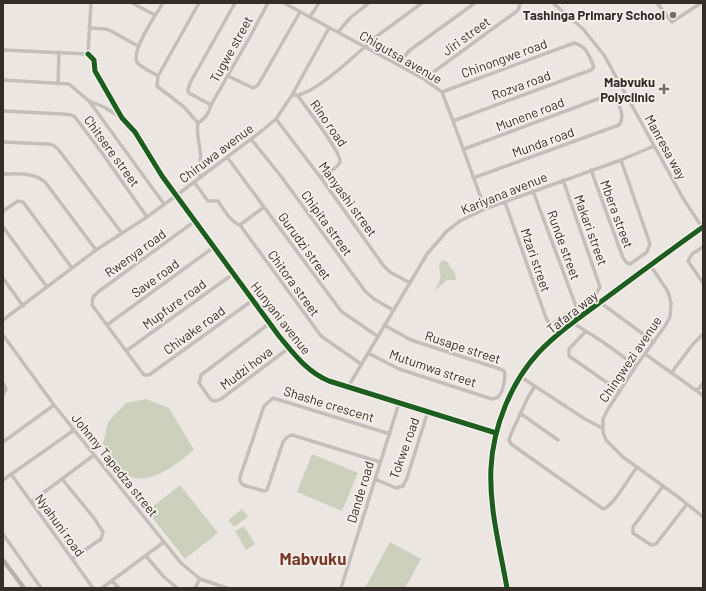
<svg xmlns="http://www.w3.org/2000/svg" width="706" height="591" font-family="Barlow,sans-serif">
<rect width="100%" height="100%" fill="#ebe6e2"/>
<path fill="#cdcfbd" d="M443,260l6,3v3l6,6 1,8h-9l-13,11c2,-4 5,-8 6,-12 2,-8 -5,-14 3,-19z
M146,399l23,9 25,42c-18,14 -48,41 -71,22 -7,-6 -14,-20 -20,-28l5,-22 18,-19z
M312,454l46,19 -16,38 -45,-19z
M180,485l38,48 -33,26 -38,-48z
M242,509l6,8 -14,10 -6,-7z
M244,526l11,18 -9,6 -11,-19z
M390,542l31,17 -16,29h-40z"/>
<g fill="none" stroke-linecap="round" stroke-linejoin="round">
<path stroke="#c4beba" stroke-width="3.5" d="M132,3l23,12
M199,3l-41,73 -1,10 27,21 14,16c7,-4 11,-10 13,-18l40,-70 17,-32
M284,3l140,76 18,13 11,29 32,88
M553,3l30,26 21,26 80,145 18,27
M657,3l15,19 29,-19
M310,17l9,-14
M89,28l17,1 5,2 27,15
M338,32l12,-14 19,-15
M3,50l85,4 3,-51
M88,54l6,6 1,11 27,47 13,14 27,44 117,160c15,18 28,36 50,45l167,52
M398,64l12,-14 65,-47
M158,76c-6,-4 -17,-8 -21,-14 -6,-11 19,-48 26,-59
M228,76l25,12 5,-3 42,-73
M424,79l93,-68 2,-3 1,-5
M3,80l66,4 20,17 15,6 18,11
M58,84l1,-32
M442,92l132,-49c13,3 15,13 20,24l-3,3 -138,51
M292,95c19,5 70,-47 85,-59 15,-11 30,-22 45,-33
M298,96c7,10 44,57 42,66 -2,6 -14,12 -19,16
M89,101l75,103
M211,105l-22,-12 -1,-3 2,-7 45,-80
M3,111l60,3 8,1 4,2 27,36 45,64
M276,119l45,59 62,87 7,7 20,11
M198,123c-3,13 5,28 2,39 -1,7 -3,8 0,15
M251,139l29,36 85,116 9,8 19,11
M3,142l44,2 6,1 5,4 63,83
M464,149l139,-52c2,0 5,-1 7,0 10,2 15,21 9,28l-146,53
M227,157l114,154 36,25
M591,170l32,88 4,5 3,1 17,-12 3,-8 -29,-84
M3,174c15,0 31,-2 42,8l51,68
M194,182l14,19h10c6,9 12,20 22,24
M533,191l43,115
M505,202l41,116 3,5h5l43,-31 3,-5 -37,-107
M264,207l-24,18 81,111 40,28
M3,211l15,-10 5,1 49,66
M195,221l-97,71 -5,5 -1,8 52,70h5l104,-75
M3,227l44,60
M703,247l-11,7 -4,7 15,22
M650,265l17,25 2,5 2,8 -1,14 -5,9 -29,40 -28,43 -5,10v13l3,8 17,17 58,42 22,18
M3,278l20,28
M601,303l53,39
M3,320l93,-70 51,-33 30,-22 82,-62 17,-14 16,-24 37,-67
M270,323l-69,52 -2,8 12,17 5,1 5,-2 68,-51
M573,323l30,19 33,24
M107,325l107,-78
M586,331l-17,18v7l50,35
M3,335l51,70 127,158 19,16 27,9
M126,351l107,-77
M368,353l31,16 93,30c2,-1 4,0 6,-2 5,-4 8,-20 6,-26l-4,-2 -89,-29 -27,-15
M645,354l52,37 6,-8
M672,372l21,-28 10,-10
M521,377l64,42 17,9
M3,383l3,6 -3,6
M535,386l-8,13 -16,35 -2,6 2,4 92,65c10,-2 27,-33 34,-42
M348,387l79,-133 20,-23 13,-10 25,-12 136,-49 33,-14
M697,391l6,5
M520,413l38,27
M3,442l51,-37
M380,462l-88,-27 -5,2 -4,5 -16,48 -3,1 -21,-6 -3,-4v-4l24,-71 9,-8 117,36
M11,474l82,114
M62,479l32,39 9,14 -2,7 -29,20
M375,479l21,9 7,-2 4,-8 21,-67
M3,480l71,-50
M663,486l-30,41v6l18,12 5,-1 31,-40
M31,502l63,-47
M3,534l38,54
M146,556l18,21 13,11
M112,581l7,7
M102,588l62,-46
M195,588l5,-9
M341,588l58,-185"/>
<path stroke="#b5afab" stroke-width="4.5" d="M3,560l21,28
M507,588c-7,-40 -18,-80 -16,-120 2,-41 20,-86 48,-116 21,-22 47,-39 71,-57 31,-23 62,-46 93,-68"/>
<defs>
<path id="cycleway" d="M88,54l6,6 1,11 27,47 13,14 27,44 117,160c15,18 28,36 50,45l167,52
M507,588c-7,-40 -18,-80 -16,-120 2,-41 20,-86 48,-116 21,-22 47,-39 71,-57 31,-23 62,-46 93,-68"/>
</defs>
<use href="#cycleway" stroke="#f7f0e9" stroke-width="8"/>
<use href="#cycleway" stroke="#1b5e20" stroke-width="5"/>
</g>
<g fill="#746d6a" stroke="#f7f0e9" stroke-width="1.5">
<circle cx="673" cy="15" r="4"/>
<path d="M662 83h4v4h4v4h-4v4h-4v-4h-4v-4h4z"/>
</g>
<g text-anchor="middle" dominant-baseline="central" stroke-width="3.5" stroke-linejoin="round" paint-order="stroke">
<g font-size="13" font-weight="bold" fill="#342c29" stroke="#f7f0e9" text-anchor="end">
<text x="665" y="15">Tashinga Primary School</text>
<text x="655" y="82">Mabvuku<tspan x="655" dy="15">Polyclinic</tspan></text>
</g>
<g font-size="13" fill="#342c29" stroke="#f7f0e9">
<text transform="translate(466 36) rotate(-36)">Jiri street</text>
<text transform="translate(231 49) rotate(-61)">Tugwe street</text>
<text transform="translate(401 57) rotate(30)">Chigutsa avenue</text>
<text transform="translate(504 58) rotate(-20)">Chinongwe road</text>
<text transform="translate(521 85) rotate(-20)">Rozva road</text>
<text transform="translate(530 114) rotate(-21)">Munene road</text>
<text transform="translate(329 123) rotate(55)">Rino road</text>
<text transform="translate(543 142) rotate(-20)">Munda road</text>
<text transform="translate(666 147) rotate(61)">Manresa way</text>
<text transform="translate(112 151) rotate(54)">Chitsere street</text>
<text transform="translate(216 153) rotate(-37)">Chiruwa avenue</text>
<text transform="translate(504 193) rotate(-22)">Kariyana avenue</text>
<text transform="translate(348 199) rotate(54)">Manyashi street</text>
<text transform="translate(617 214) rotate(70)">Mbera street</text>
<text transform="translate(327 223) rotate(54)">Chipita street</text>
<text transform="translate(591 230) rotate(70)">Makari street</text>
<text transform="translate(564 245) rotate(70)">Runde street</text>
<text transform="translate(305 246) rotate(54)">Gurudzi street</text>
<text transform="translate(135 253) rotate(-36)">Rwenya road</text>
<text transform="translate(536 260) rotate(71)">Mzari street</text>
<text transform="translate(155 278) rotate(-36)">Save road</text>
<text transform="translate(294 283) rotate(54)">Chitora street</text>
<text transform="translate(174 304) rotate(-36)">Mupfure road</text>
<text transform="translate(572 312) rotate(-38)">Tafara way</text>
<text transform="translate(281 318) rotate(52)">Hunyani avenue</text>
<text transform="translate(194 330) rotate(-36)">Chivake road</text>
<text transform="translate(463 347) rotate(18)">Rusape street</text>
<text transform="translate(630 359) rotate(-56)">Chingwezi avenue</text>
<text transform="translate(246 368) rotate(-37)">Mudzi hova</text>
<text transform="translate(433 368) rotate(19)">Mutumwa street</text>
<text transform="translate(329 404) rotate(17)">Shashe crescent</text>
<text transform="translate(404 448) rotate(-70)">Tokwe road</text>
<text transform="translate(115 465) rotate(51)">Johnny Tapedza street</text>
<text transform="translate(360 492) rotate(-73)">Dande road</text>
<text transform="translate(60 525) rotate(54)">Nyahuni road</text>
</g>
<g font-size="17" font-weight="bold" fill="#793a2d" stroke="#f7f0e9">
<text x="313" y="558">Mabvuku</text>
</g>
</g>
<rect width="706" height="591" fill="none" stroke="#342c29" stroke-width="8"/>
</svg>
